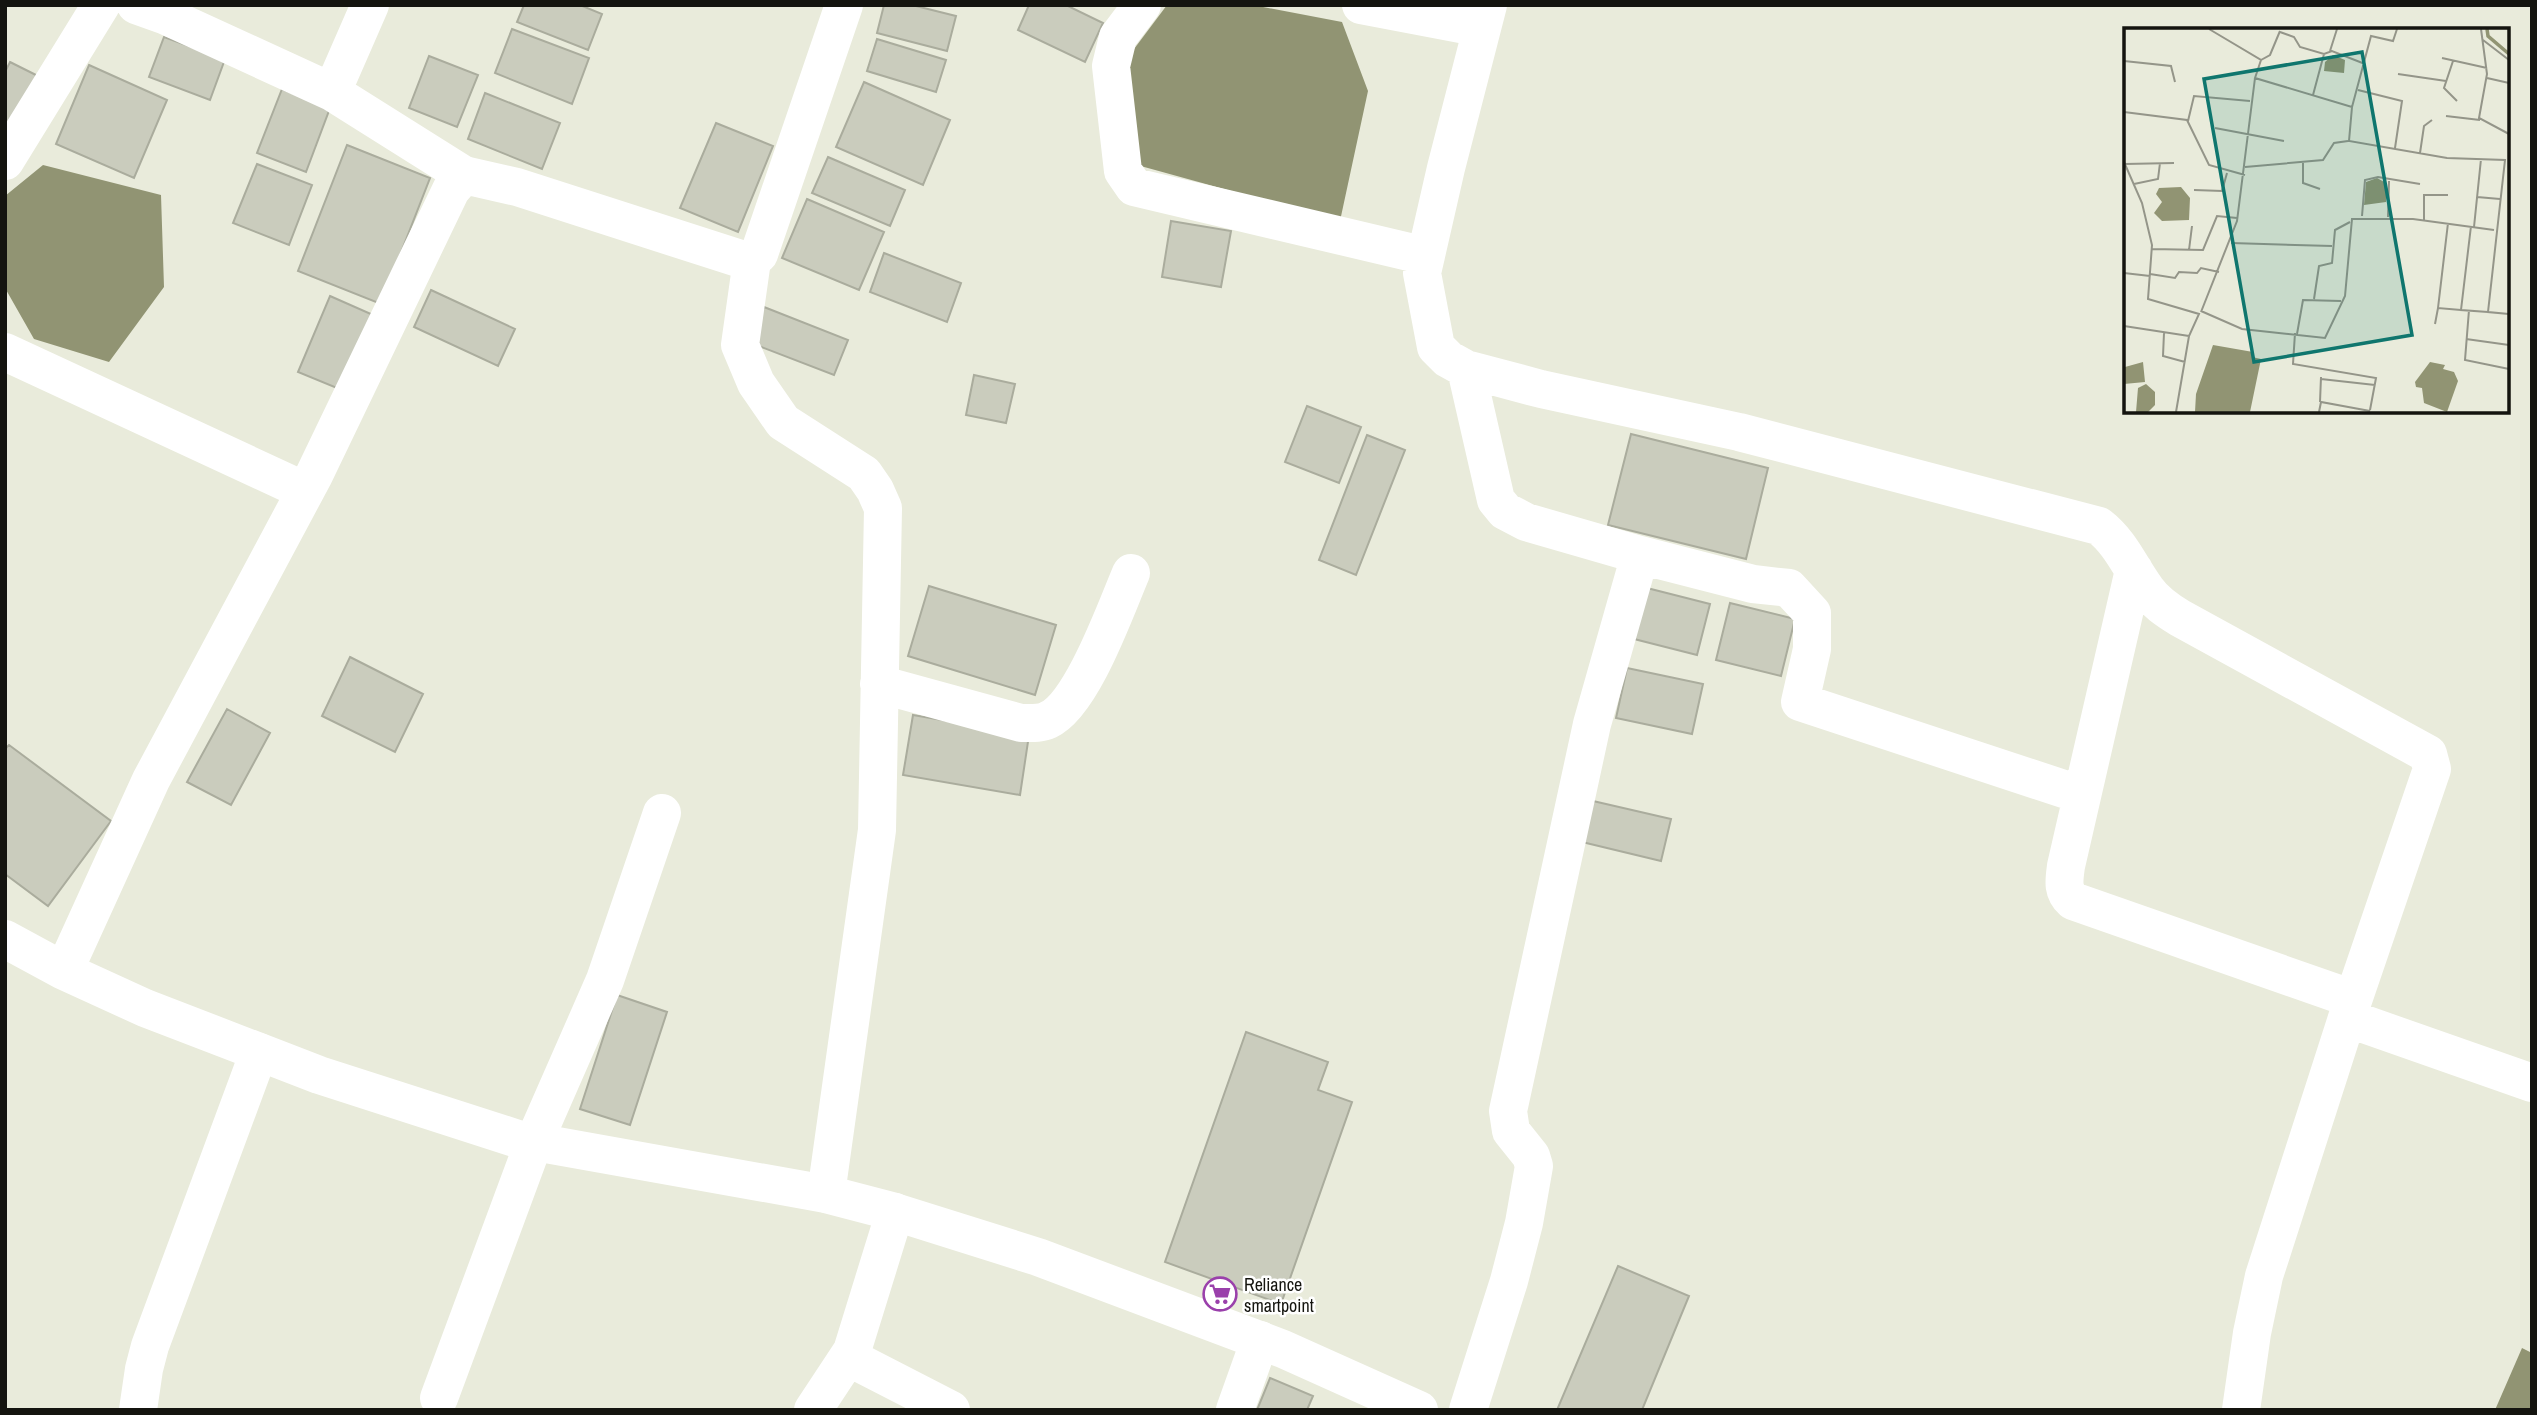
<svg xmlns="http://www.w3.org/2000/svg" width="2537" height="1415" font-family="'Archivo Narrow',sans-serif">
<rect width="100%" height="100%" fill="#e9ebdb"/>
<path fill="#919473" d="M1167,5h86l89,17 26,69 -28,130 -203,-56 -15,-100z
M43,165l118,30 3,92 -55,75 -75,-23 -29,-51v-92z
M2522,1348l10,5v57h-37z"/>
<path fill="#caccbd" stroke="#aaac9d" stroke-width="2" d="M524,5h56l22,9 -14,36 -71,-28z
M884,5h28l44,11 -9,35 -70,-18z
M1029,5h37l37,18 -18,39 -67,-32z
M512,29l77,29 -17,46 -77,-31z
M164,37l61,22 -15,41 -61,-23z
M877,39l69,21 -10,32 -69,-21z
M429,56l49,19 -21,52 -48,-19z
M10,62l32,16 -37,61v-67z
M89,65l78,35 -33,78 -78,-34z
M864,82l86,38 -27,65 -87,-38z
M282,89l48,19 -24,64 -49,-19z
M485,93l75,30 -18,46 -74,-30z
M716,123l57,23 -35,86 -58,-24z
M347,145l83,33 -49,126 -83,-33z
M828,157l77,33 -15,36 -78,-33z
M257,164l55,21 -23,60 -56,-22z
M807,199l77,33 -25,58 -77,-32z
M1171,221l60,10 -10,56 -59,-10z
M884,253l77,30 -14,39 -77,-30z
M431,290l84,39 -17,37 -84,-39z
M330,296l50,22 -31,75 -51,-21z
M764,307l84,33 -14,35 -83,-32z
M974,375l41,9 -9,39 -40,-8z
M1307,406l54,21 -22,56 -54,-21z
M1631,434l137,34 -22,91 -138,-34z
M1367,435l38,15 -49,125 -37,-15z
M929,586l127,39 -21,70 -127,-39z
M1647,588l63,16 -13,51 -63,-16z
M1730,603l65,16 -14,57 -65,-16z
M350,657l73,37 -28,58 -73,-36z
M1627,668l76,16 -11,50 -76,-16z
M227,709l43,24 -39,72 -44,-23z
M913,715l116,20 -9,60 -117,-20z
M9,745l102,76 -63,85 -43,-32v-125z
M1593,801l78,18 -10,42 -79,-19z
M617,995l50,17 -37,113 -50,-16z
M1246,1032l82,30 -10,28 34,12 -71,202 -116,-42z
M1618,1266l71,30 -47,114h-85z
M1270,1378l43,18 -6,14h-50z"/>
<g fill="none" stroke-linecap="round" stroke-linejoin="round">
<path stroke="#fff" stroke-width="38" d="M136,5l28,10 168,77 132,83
M1142,5l-24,32 -7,29 12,105 11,16 292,69
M1361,5l121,23
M1488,5l-42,163 -24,105 14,74 12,12 18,10 75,20 198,43 360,94c22,17 31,41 47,63 9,13 21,21 34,29l248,136 4,15 -85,249 -83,258 -12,57 -11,77
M332,92l38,-87
M5,161l96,-156
M752,260l-12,85 16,38 27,39 81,52 11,16 8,18 -6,322 -51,364
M5,352l300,139
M1466,369l30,131 9,11 21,11 114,33 113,29 36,4 23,25v36l-12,53 282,93
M2134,570l-68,296c-2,15 -4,25 7,35l280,98
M879,684l142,39c9,0 19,1 27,-3 34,-15 68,-112 83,-147
M2347,1018l185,65
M848,1357l103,53
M439,1398l95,-256 71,-162 57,-167
M138,1410l6,-41 6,-23 109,-294
M813,1410l39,-59 43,-139
M1235,1410l25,-70
M1468,1410l41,-129 15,-58 10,-57 -3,-10 -20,-25 -3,-20 84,-387 48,-169"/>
<path stroke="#fff" stroke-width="38" d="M5,939l59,32 87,-191 163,-305 137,-285 13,-15 53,12 227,73h8l7,-6 85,-249
M64,971l81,37 174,67 199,64 308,55 69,18 143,45 245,92 136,61"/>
</g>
<defs>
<symbol id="supermarket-ring" viewBox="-11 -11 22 22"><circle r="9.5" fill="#fff" stroke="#9a40ab" stroke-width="1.5"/><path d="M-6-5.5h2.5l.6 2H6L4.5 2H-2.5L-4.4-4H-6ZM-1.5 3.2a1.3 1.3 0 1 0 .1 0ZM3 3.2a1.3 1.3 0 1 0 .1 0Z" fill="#9a40ab"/></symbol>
</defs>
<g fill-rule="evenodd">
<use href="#supermarket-ring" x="1201" y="1275" width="38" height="38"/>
</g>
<g text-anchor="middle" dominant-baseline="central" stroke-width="5" stroke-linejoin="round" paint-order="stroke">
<g font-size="18" fill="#14140f" stroke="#fff" text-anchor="start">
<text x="1244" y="1284">Reliance<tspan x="1244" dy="21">smartpoint</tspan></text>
</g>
</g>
<g transform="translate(2124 28)">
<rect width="385" height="385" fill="#e9ebdb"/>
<path d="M209,27l12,5 -1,13 -20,-2 1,-9zM253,150l9,5v19l-22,3 2,-23zM57,159l9,11 -1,22 -27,1 -8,-8 8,-11 -6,-8 3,-6zM89,317l40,7 -1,5 9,2 -11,53h-55l1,-18zM19,334l2,20 -21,2 1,-17zM306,334l15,3 -2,4 11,3 4,9 -11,31 -23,-9 -2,-15 -6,-1 -1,-5zM22,356l9,8v13l-7,7h-12l2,-24z" fill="#919473"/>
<path fill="none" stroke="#919473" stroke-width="3.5" d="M363,1l1,7 21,18"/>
<path fill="none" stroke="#949589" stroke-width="2" d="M85,1l52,31 -6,18 97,29 -3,34 98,17 58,2 -17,152 21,2M357,1l6,45 -8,44 30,16M156,4l14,5 6,10 24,7 8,-3 33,13M359,12l26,20M206,23l7,-22M318,30l45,10M137,32l9,-5 10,-24M0,33l47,5 4,16M329,33l-9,27 13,13M274,46l48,7M363,50l22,5M234,62l44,11 -7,47M189,67l11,-41M228,79l19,-71 22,5 4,-12M0,84l63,8 22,45 36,10M322,88l34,4M64,93l6,-25 56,5M91,100l69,13M296,125l4,-27 8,-6M0,134l18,41 10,42 -4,54 51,15 -10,22 -13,76M179,135v20l17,6M1,136l49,-1M121,139l78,-7 11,-17 14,-2M10,156l24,-5 2,-16M70,162l28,1 5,-18M353,169l23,2M238,188l3,-36 13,-3 42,7M264,189l1,-36M300,192v-25h24M347,198l-10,84 27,2M350,199l7,-68M107,215l101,3M28,221l51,1 14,-34 20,2M65,222l3,-24M0,245l26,3M26,246l25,4 4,-6 18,1 4,-5 18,4M190,271l5,-33 13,-3 3,-33 15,-8M314,280l10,-85M345,282l-4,50 44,9M77,283l41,18 83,9 20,-42 7,-77h61l81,11M77,284l36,-91 18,-143M311,296l3,-16 23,2M0,298l65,10M40,305l-1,23 22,6M171,305l-2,31 83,14 -6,32M173,306l6,-34 38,1M342,311l43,6M197,351l54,6M196,374l1,-25M195,384l2,-10 49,9"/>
<path fill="#0f766e" fill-opacity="0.15" stroke="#0f766e" stroke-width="3.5" d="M238,24l50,283 -158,27 -50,-283z"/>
<rect width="385" height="385" fill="none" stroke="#14140f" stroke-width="3.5"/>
</g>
<rect width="2537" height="1415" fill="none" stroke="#14140f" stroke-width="14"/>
</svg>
